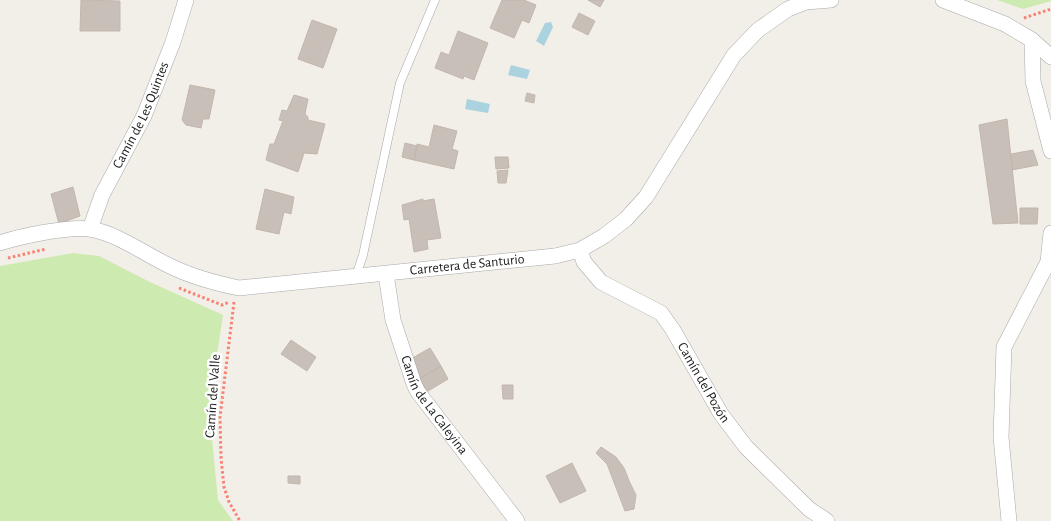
<svg xmlns="http://www.w3.org/2000/svg" width="1051" height="521" font-family="'Alegreya Sans',sans-serif">
<rect width="100%" height="100%" fill="#f2efe9"/>
<path fill="#cdebb0" d="M997,0h54v1l-28,8z
M73,253l26,3 51,26 73,33 -9,60 -2,64 6,61 15,21h-233v-255z"/>
<path fill="#aad3df" d="M551,22l2,5 -9,19 -8,-5 9,-18z
M511,65l19,5 -3,9 -19,-4z
M467,99l23,5 -2,9 -23,-4z"/>
<path fill="#c7bfb8" stroke="#c4b6ab" d="M81,0l39,1v30h-40z
M502,0h22l12,5 -7,18 -7,-3 -8,18 -24,-10z
M588,0h16l-4,7z
M579,13l16,8 -7,14 -16,-8z
M312,20l25,9 -14,39 -25,-9z
M458,31l30,12 -14,37 -10,-4 -1,3 -28,-11 6,-16 8,3z
M190,85l25,5 -6,29h-6l-2,9 -15,-3 -4,-5z
M527,93l8,2 -1,8 -9,-2z
M294,95l14,4 -3,15 3,3v3l17,4 -8,30 -13,-1 -6,19 -32,-12 4,-16h4l9,-23 -4,-1 3,-10 5,1z
M1007,119l11,104 -25,1 -14,-99z
M434,125l23,6 -5,18 6,2 -4,18 -40,-9 3,-16 12,3z
M405,143l12,3 -3,14 -12,-3z
M1033,150l5,15 -26,5 -1,-16z
M495,157h13l1,11 -13,1z
M508,170l-2,13h-8l-1,-12z
M73,187l7,29 -21,8 -8,-30z
M265,189l29,8 -3,17 -7,-2 -5,22 -23,-5z
M423,199v2l11,-2 7,39 -14,2 1,9 -14,3 -5,-33 -5,1 -2,-15z
M1020,208h18l-1,16h-17z
M291,340l25,17 -9,14 -26,-17z
M430,348l11,18 -22,13 -10,-19z
M441,366l7,13 -25,15 -4,-15z
M502,385h11v14h-10z
M601,447l15,10 8,11 6,15 6,12 -2,14 -9,2 -18,-47 -11,-11z
M572,463l14,28 -26,12 -14,-27z
M288,476h12v8l-12,-1z"/>
<g fill="none" stroke-linecap="round" stroke-linejoin="round">
<defs>
<path id="lane" d="M356,276l7,-21 37,-172 35,-83"/>
<g id="street">
<path d="M943,0l62,24 27,16 19,17"/>
<path d="M1032,40l1,41 18,70"/>
<path id="s1" d="M90,229l12,-34 42,-79 29,-74 13,-42"/>
<path id="s2" d="M0,243c21,-7 69,-17 90,-14 29,5 54,25 80,37 22,11 45,17 69,22l316,-32 25,-6 24,-14 22,-17 20,-22 88,-142 24,-25 30,-21 18,-7 25,-2"/>
<path id="s3" d="M580,250l4,12 17,20 60,31 12,17 48,84 25,33 63,62 18,12"/>
<path id="s4" d="M386,274l7,46 21,64 4,8 99,129"/>
<path d="M1009,521l-8,-84 3,-90 44,-85 3,-29"/>
</g>
</defs>
<use href="#lane" stroke="#a9a9a9" stroke-width="9"/>
<use href="#street" stroke="#a9a9a9" stroke-width="16"/>
<path stroke="#fa8072" stroke-width="3" stroke-dasharray="2.5 2.5" stroke-linecap="butt" d="M1024,18l27,-9
M8,258l38,-9
M179,288l43,17 7,-3
M234,302l-14,115 1,41 3,29 5,15 11,19"/>
<use href="#lane" stroke="#fff" stroke-width="8"/>
<use href="#street" stroke="#fff" stroke-width="15"/>
</g>
<g text-anchor="middle" dominant-baseline="central" stroke-width="5" stroke-linejoin="round" paint-order="stroke">
<g font-size="14" fill="#222" stroke="#fff">
<text stroke="none"><textPath href="#s1" startOffset="125">Camín de Les Quintes</textPath></text>
<text stroke="none"><textPath href="#s2" startOffset="482">Carretera de Santurio</textPath></text>
<text stroke="none"><textPath href="#s3" startOffset="188">Camín del Pozón</textPath></text>
<text transform="translate(213 396) rotate(-86)">Camín del Valle</text>
<text stroke="none"><textPath href="#s4" startOffset="142">Camín de La Caleyina</textPath></text>
</g>
</g>
</svg>
